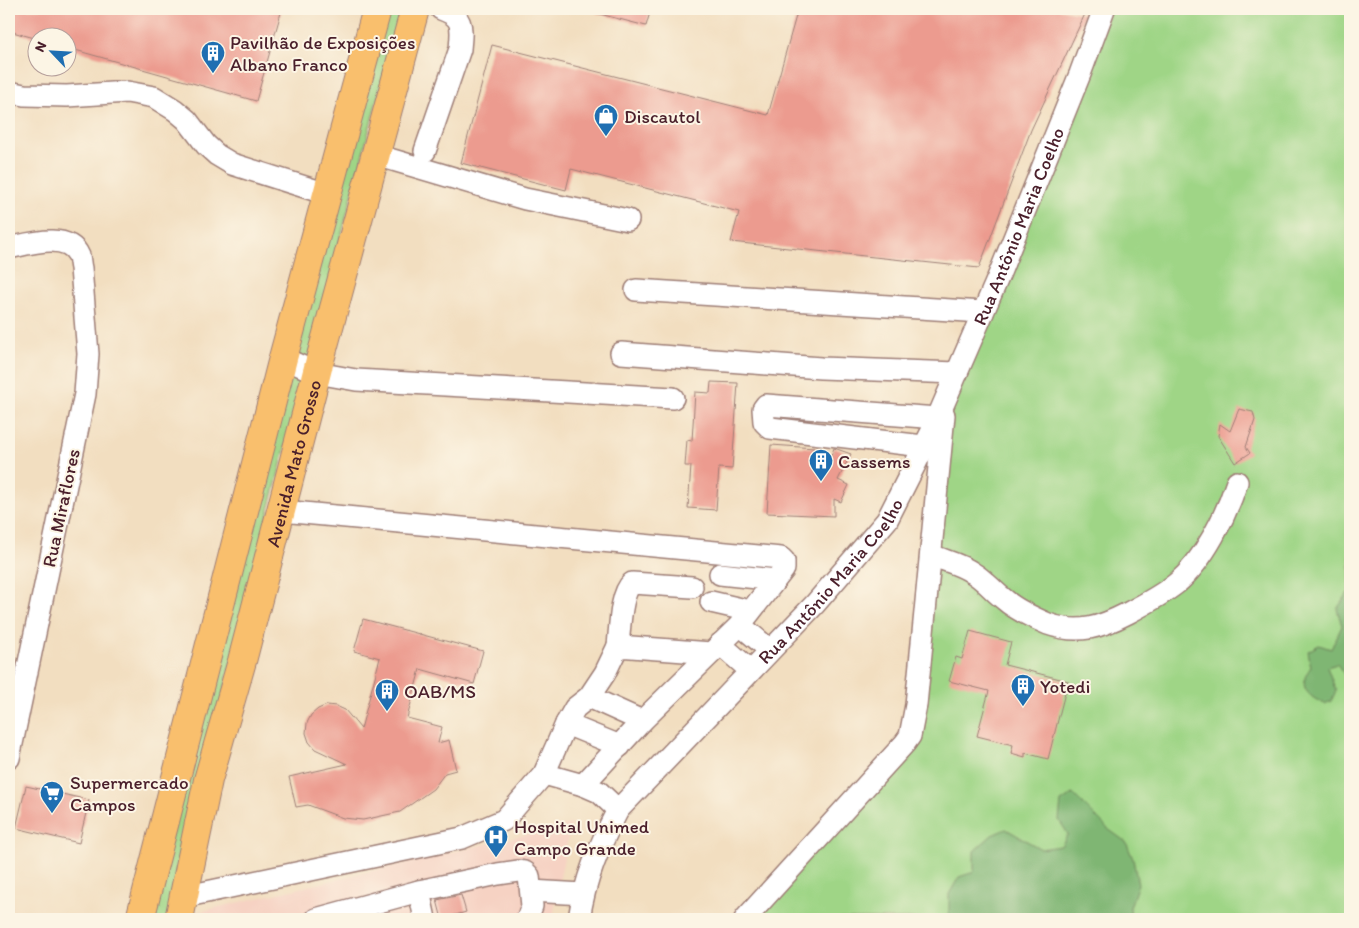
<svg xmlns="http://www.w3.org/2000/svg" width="1359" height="928" font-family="Itim,sans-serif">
<rect width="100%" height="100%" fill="#fcf5e5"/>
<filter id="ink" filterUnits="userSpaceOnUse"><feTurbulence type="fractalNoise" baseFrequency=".02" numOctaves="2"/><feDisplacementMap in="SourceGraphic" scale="10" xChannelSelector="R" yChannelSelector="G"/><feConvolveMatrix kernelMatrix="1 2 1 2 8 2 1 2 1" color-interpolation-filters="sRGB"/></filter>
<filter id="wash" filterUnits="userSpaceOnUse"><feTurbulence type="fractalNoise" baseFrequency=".0096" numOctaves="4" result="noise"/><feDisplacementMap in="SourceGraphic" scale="20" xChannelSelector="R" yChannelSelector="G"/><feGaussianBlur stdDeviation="1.12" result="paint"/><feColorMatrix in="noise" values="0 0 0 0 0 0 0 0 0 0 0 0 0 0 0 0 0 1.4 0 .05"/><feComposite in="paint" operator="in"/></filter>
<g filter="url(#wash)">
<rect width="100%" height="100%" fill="#f2dec0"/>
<path fill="#f6d2c3" d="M571,824l-14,68 -4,27h-360l1,-6z"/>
<path fill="#9fd586" stroke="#747a58" d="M378,9h23l-132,501 -102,409h-21z
M1111,9h239v910h-604l160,-175 43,-332z"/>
<path fill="#7fb673" stroke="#646a4f" d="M1350,590v89l-4,-2 -9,-13 -10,3 9,24 -5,10 -6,3c-19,-8 -28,-19 -14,-37l-3,-16 11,-6 12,4 11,-23 -5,-17z
M1073,794l35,35 18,13 7,17 5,25 -8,23 1,12h-182v-25l10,-17 15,-5v-21l18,-16 14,-6 35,20 20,-3 7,-12 -9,-14 2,-18z"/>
<g id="blocks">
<path fill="#ec9b8f" d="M9,9h273l-26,92 -188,-53v-10h-30v1l-29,-8z
M596,9h55l-5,17 -50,-13z
M798,9h261l26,5 -54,116 -52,138 -248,-26 8,-30 -168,-43 -5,21 -105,-27 31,-118 276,70z
M711,382l27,1 -6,86 -13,-1 -3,42 -28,-2 3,-42h-6l2,-26 5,1 3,-49 15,1z
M1239,409l14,3 2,8 -9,27 4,6 -15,10 -17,-27 2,-12 10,7z
M771,445l44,3 16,8 3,-8 17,6 -13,26 11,5 -8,17 -7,-3v17l-67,-3z
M363,619l120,32 -9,33 -54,-15 -13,49 35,9 -4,16 11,-3 7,30 -11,3 -12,16 -33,23 -37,8 -20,-2 -35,-13 -12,2 -7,-30 58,-13 -32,-15 -6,-7 -3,-9 1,-10 4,-8 7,-6 9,-4 9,1 9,4 16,19 19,-71 -26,-7z
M970,631l41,11 -6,23 63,16 -20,78 -23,-6v4l-14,-4 2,-8 -36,-9 12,-45 -40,-10 7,-24 6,2z
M26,786l63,14 -10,43 -63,-15z
M461,895l5,17 -24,7 -5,-19z"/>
</g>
</g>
<g filter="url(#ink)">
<use href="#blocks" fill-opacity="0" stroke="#9e7e76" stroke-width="1"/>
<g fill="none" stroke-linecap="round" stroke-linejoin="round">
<defs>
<g id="minor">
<path d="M9,92l15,3 43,1 60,-4 27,5 21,13 12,10 19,25 11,10 15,9 95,30"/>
<path d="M425,151l35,-102c2,-22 4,-32 -19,-40"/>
<path d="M376,155l149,44 103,21"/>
<path d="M9,248c19,-4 59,-17 70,8 1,4 1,9 2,12l7,86 -3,40 -76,364"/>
<path d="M636,290l347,22"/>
<path d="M621,353l200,15 136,5"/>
<path d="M283,358l34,15 39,7 317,18"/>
<path d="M923,446l-153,-18 -6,-6 -1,-13 3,-4 171,13"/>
<path d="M282,511l499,47 3,3v8l-44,56 -98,96 -59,64"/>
<path d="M931,555c14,6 30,9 42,18 12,7 21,19 32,27 11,10 29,18 43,24 31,11 53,3 80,-11 17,-9 34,-18 49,-30 27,-23 49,-67 60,-101"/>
<path d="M720,574l55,6"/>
<path d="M711,602l39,9"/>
<path d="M740,625l30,25"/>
<path d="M720,644l30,26"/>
<path d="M618,646c2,-17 2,-52 14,-63l60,4"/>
<path d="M589,697l53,24"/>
<path d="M566,724l54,22"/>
<path d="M544,774l22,-50 9,-16 14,-11 16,-24 13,-27 93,7"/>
<path d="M419,891l6,28"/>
<path d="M531,891l52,3"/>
<path d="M183,897l279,-59 42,-18 40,-46 39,11 16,7 19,18"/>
<path d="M316,919l103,-28 79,-17 21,-3 6,1 4,4 3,30 -5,13"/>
<path id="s1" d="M579,919c6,-40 20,-73 39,-109l197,-206 72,-84 44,-87 66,-153 83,-206 24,-65"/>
<path d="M745,919l160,-176 5,-7 6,-31 28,-290"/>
</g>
<g id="major">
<path d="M140,919l143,-561 94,-349"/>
<path id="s2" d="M179,919l29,-139 34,-119 78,-301 95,-351"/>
</g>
</defs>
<use href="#minor" stroke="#9e7e76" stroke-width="24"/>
<use href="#major" stroke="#9e7e76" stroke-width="30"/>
<use href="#minor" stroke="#fff" stroke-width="21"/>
<use href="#major" stroke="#f9bf6d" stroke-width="28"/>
</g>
</g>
<defs>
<symbol id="building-pin" viewBox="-11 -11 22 30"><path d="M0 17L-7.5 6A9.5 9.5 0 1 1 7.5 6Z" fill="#1f6fb2" stroke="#fcf5e5"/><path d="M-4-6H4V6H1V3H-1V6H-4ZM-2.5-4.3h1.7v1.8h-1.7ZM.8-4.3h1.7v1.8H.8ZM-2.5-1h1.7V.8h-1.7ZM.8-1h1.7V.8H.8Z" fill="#fff"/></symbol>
<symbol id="shop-pin" viewBox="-11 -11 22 30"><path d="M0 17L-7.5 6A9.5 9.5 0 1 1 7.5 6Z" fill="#1f6fb2" stroke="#fcf5e5"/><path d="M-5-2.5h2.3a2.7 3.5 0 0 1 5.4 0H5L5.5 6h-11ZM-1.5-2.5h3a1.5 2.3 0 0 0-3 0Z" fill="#fff"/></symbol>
<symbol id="supermarket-pin" viewBox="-11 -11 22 30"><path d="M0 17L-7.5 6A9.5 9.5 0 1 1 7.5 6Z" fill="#1f6fb2" stroke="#fcf5e5"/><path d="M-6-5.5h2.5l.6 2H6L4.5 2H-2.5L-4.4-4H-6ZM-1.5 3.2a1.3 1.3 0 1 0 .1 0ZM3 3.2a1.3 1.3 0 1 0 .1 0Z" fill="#fff"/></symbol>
<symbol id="hospital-pin" viewBox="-11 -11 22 30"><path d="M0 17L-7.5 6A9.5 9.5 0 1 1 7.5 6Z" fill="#1f6fb2" stroke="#fcf5e5"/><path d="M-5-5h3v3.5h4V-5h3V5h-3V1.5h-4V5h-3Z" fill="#fff"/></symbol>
</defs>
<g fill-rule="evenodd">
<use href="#building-pin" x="199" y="39" width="28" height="38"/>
<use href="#shop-pin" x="592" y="102" width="28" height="38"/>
<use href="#building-pin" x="807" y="447" width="28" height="38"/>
<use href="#building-pin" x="1009" y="672" width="28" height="38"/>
<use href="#building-pin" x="373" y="677" width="28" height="38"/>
<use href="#supermarket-pin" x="38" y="779" width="28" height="38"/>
<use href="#hospital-pin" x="482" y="823" width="28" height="38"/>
</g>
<g text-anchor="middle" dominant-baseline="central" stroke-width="4" stroke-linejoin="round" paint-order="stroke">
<g font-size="19" fill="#4a1f2b" stroke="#fcf5e5" text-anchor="start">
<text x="230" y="42">Pavilhão de Exposições<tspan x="230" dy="22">Albano Franco</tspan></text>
<text x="624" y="116">Discautol</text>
<text x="838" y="461">Cassems</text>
<text x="1040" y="686">Yotedi</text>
<text x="404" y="691">OAB/MS</text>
<text x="70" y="782">Supermercado<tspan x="70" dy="22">Campos</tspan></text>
<text x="514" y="826">Hospital Unimed<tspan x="514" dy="22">Campo Grande</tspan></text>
</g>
<g font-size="19" fill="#4a1f2b" stroke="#fcf5e5">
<text stroke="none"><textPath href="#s1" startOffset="834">Rua Antônio Maria Coelho</textPath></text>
<text stroke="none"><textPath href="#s2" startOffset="470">Avenida Mato Grosso</textPath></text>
<text transform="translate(61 508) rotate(-78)">Rua Miraflores</text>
<text stroke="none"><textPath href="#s1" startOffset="429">Rua Antônio Maria Coelho</textPath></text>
</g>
</g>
<rect width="1359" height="928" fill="none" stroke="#fcf5e5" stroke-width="30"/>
<g transform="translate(52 52) rotate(295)"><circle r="24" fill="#fcf5e5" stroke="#b59f9b"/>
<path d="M0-4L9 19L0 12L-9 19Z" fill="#1f6fb2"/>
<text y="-8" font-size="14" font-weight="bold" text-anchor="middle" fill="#4a1f2b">N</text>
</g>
</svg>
